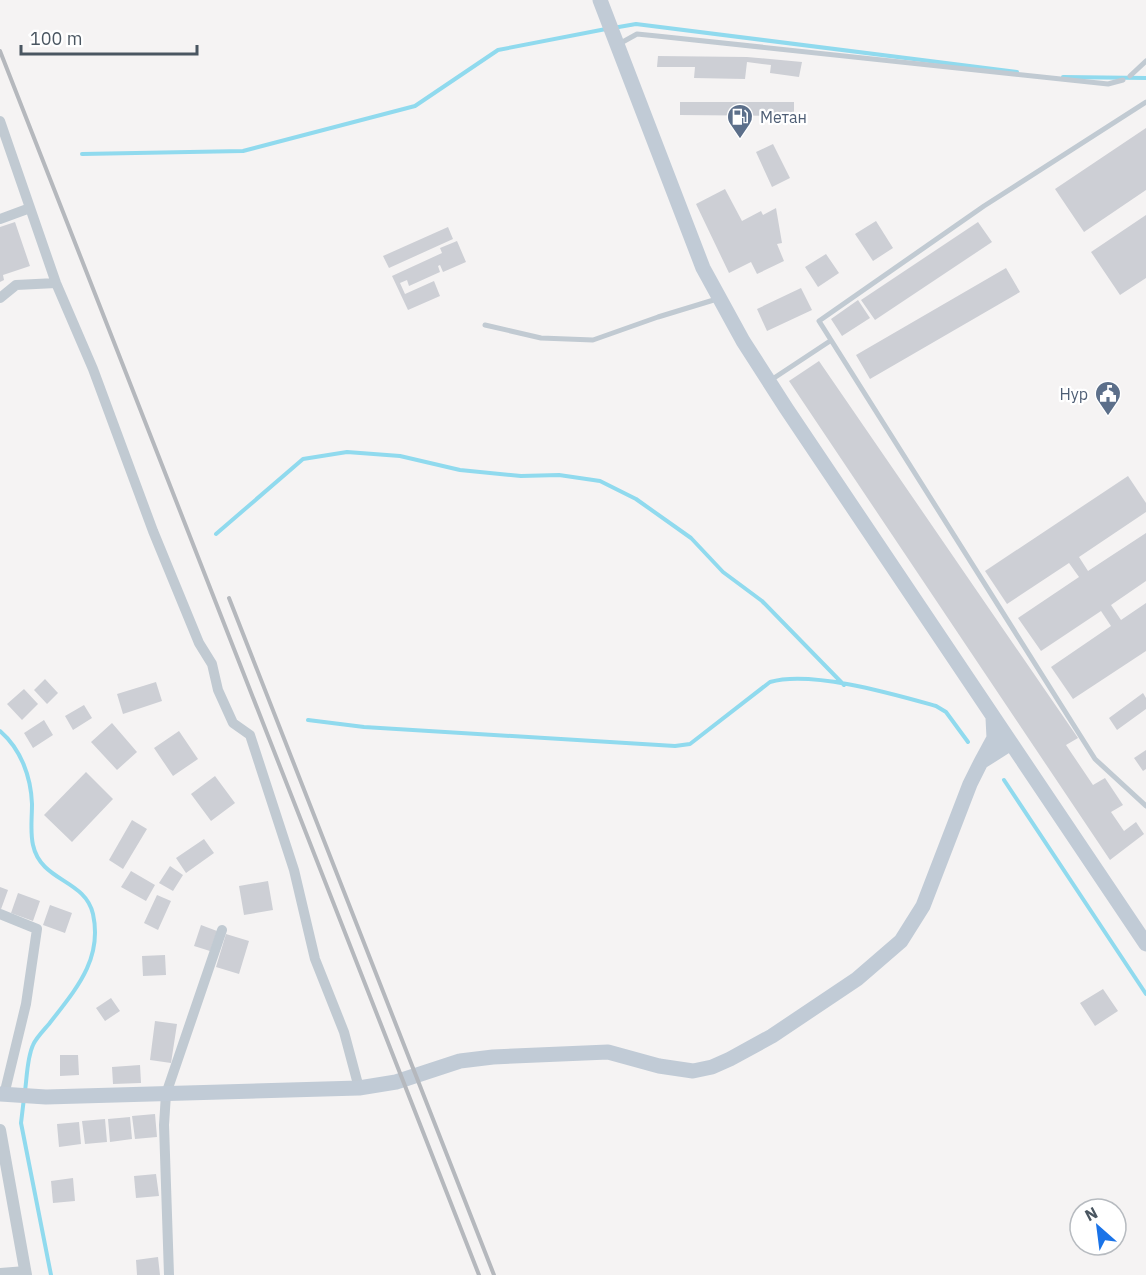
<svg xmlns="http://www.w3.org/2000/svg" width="1146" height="1275" font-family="'IBM Plex Sans',sans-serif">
<rect width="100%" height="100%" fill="#f5f3f3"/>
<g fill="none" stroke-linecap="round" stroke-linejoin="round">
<path stroke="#90daee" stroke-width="4" d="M613,28l23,-4 381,48
M1063,77l83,1
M82,154l161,-3 172,-45 83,-56 108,-21
M216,534l87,-75 44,-7 53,4 60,14 61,6 38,-1 41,6 36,18 55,39 32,34 39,29 82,84
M308,720l56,7 311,19 15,-2 80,-62c41,-12 123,12 166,24l10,6 22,30
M0,731c21,18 31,46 32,73 0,14 -2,28 1,41 8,37 52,34 60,69 10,46 -18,76 -44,110 -5,6 -13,14 -16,21 -6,13 -6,32 -8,46
M1004,780l142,214
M24,1098l-3,25 30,152"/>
</g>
<path fill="#cdcfd5" d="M658,56l89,1 55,5 -3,15 -29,-4 1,-8 -24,-3 -2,17 -51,-1 1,-11h-38z
M680,102h114v14l-114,-1z
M1146,128v62l-62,42 -29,-43z
M773,144l17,34 -18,9 -16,-35z
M725,189l17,32 19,-10 2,4 13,-7 6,35 -5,1 7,17 -27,13 -6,-12 -22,11 -33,-69z
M1146,215v63l-26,17 -29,-43z
M876,221l17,27 -20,13 -18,-27z
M15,222l15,44 -27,9 1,5 -4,2v-55z
M978,222l14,20 -117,78 -14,-20z
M448,227l5,12 -64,29 -6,-12z
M457,241l9,21 -23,10 -3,-7 -2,1 2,6 -31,14 -2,-6 -7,3 5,11 29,-13 6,15 -32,14 -16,-34 50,-23 -2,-5z
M826,254l13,19 -21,14 -13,-20z
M1006,268l14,24 -150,87 -14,-24z
M801,288l11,22 -45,21 -10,-22z
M858,300l12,18 -28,18 -11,-17z
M819,361l259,377 -12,7 27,40 12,-7 18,27 -12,7 13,19 12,-9 8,12 -34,26 -321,-479z
M1128,476l18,27v9l-67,45 9,14 58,-38v48l-35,24 10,15 25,-17v48l-73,48 -22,-32 60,-41 -10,-15 -60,40 -23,-33 61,-41 -10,-14 -62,41 -22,-33z
M45,679l13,14 -11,11 -13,-14z
M156,682l6,19 -39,13 -6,-20z
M24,689l14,15 -16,16 -15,-16z
M1143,693l3,5v11l-29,21 -8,-12z
M84,705l8,13 -19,12 -8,-14z
M44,720l9,15 -20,13 -9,-15z
M112,723l25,29 -20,18 -26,-28z
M179,731l19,28 -25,17 -19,-28z
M1146,750v19l-3,2 -9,-13z
M86,772l27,27 -41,43 -28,-27z
M215,776l20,27 -24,18 -20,-27z
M132,820l15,9 -24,40 -14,-9z
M204,839l10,14 -28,20 -10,-15z
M170,866l13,9 -10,16 -14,-8z
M131,871l24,14 -9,16 -25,-14z
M268,881l5,29 -29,5 -5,-29z
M0,887l8,3 -8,22z
M18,893l22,8 -7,20 -22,-8z
M157,895l14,6 -13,29 -14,-7z
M50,905l22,8 -7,20 -22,-8z
M201,925l16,6 -7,20 -16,-5z
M226,934l23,7 -10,33 -23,-7z
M165,955l1,20 -23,1 -1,-20z
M1103,989l15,22 -23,15 -15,-23z
M111,998l9,13 -15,10 -9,-13z
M155,1021l22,3 -6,39 -21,-3z
M60,1055h18l1,20 -19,1z
M140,1065l1,18 -28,1 -1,-17z
M155,1114l2,23 -22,2 -3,-23z
M130,1117l2,22 -22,3 -2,-23z
M105,1119l2,23 -22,2 -3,-23z
M79,1122l2,22 -22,3 -2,-23z
M156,1174l3,22 -23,2 -2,-22z
M73,1178l2,23 -22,2 -2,-22z
M158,1257l2,18h-23l-1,-15z"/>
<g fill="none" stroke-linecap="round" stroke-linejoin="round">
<path stroke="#c1cad2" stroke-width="5" d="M619,44l18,-10 20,2 451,48 15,-4
M1130,76l16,-15
M1146,102l-162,104 -165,115 276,438 51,47
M485,325l56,13 52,2 65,-23 59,-18
M771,380l59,-39"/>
<path stroke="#c1cad2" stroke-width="10" d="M0,121l56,162 37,86 60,162 46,112 13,21 6,26 15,33 17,12 44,135 21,89 29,73 15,56
M0,219l30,-11
M0,298l16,-13 40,-2
M0,914l37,15 -11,75 -22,91
M0,1273l26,-2
M169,1275l-5,-150 2,-31 56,-164"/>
<path stroke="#c1cad2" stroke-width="12" d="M0,1130l26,145"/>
<path stroke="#c1cbd6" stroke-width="15" d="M600,0l103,268 40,73 43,67 360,536
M981,762l13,-24 -1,-20
M0,1094l46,3 313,-9 37,-6 64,-21 33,-4 115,-5 51,14 34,5 19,-4 18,-8 42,-23 85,-57 44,-38 22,-35 47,-122 11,-22 30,-19"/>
<path stroke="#b5b8bd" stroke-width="4" d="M0,51l479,1224
M229,598l265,677"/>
</g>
<defs>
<symbol id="fuel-pin" viewBox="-11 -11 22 30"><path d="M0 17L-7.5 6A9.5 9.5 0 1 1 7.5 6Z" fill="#5c6f8a" stroke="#fff"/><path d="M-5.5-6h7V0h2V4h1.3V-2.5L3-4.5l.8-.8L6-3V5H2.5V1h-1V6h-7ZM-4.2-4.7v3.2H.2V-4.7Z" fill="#fff"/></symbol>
<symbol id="civic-pin" viewBox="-11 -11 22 30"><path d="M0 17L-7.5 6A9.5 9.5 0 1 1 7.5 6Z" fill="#5c6f8a" stroke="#fff"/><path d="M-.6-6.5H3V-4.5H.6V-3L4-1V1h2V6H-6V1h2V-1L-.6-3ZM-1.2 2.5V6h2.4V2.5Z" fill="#fff"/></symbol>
</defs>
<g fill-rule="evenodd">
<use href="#fuel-pin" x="725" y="102" width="30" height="40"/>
<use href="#civic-pin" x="1093" y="379" width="30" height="40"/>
</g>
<g text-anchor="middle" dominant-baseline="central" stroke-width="4.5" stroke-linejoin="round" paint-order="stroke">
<g font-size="16" fill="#4e5e75" stroke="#fff" text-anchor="start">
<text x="760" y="117">Метан</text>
<text x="1088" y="394" text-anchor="end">Нур</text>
</g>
</g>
<g transform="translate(1098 1227) rotate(332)"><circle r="28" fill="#ffffff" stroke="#b7bbc0" stroke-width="1.5"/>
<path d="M0-4.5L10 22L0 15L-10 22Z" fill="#1a73e8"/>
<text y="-9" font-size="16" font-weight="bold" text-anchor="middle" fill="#4a5661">N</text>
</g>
<path d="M21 45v9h176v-9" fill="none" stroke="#4a5661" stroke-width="3"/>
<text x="30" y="45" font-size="18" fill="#4a5661" stroke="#ffffff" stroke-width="4.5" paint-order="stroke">100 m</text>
</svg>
